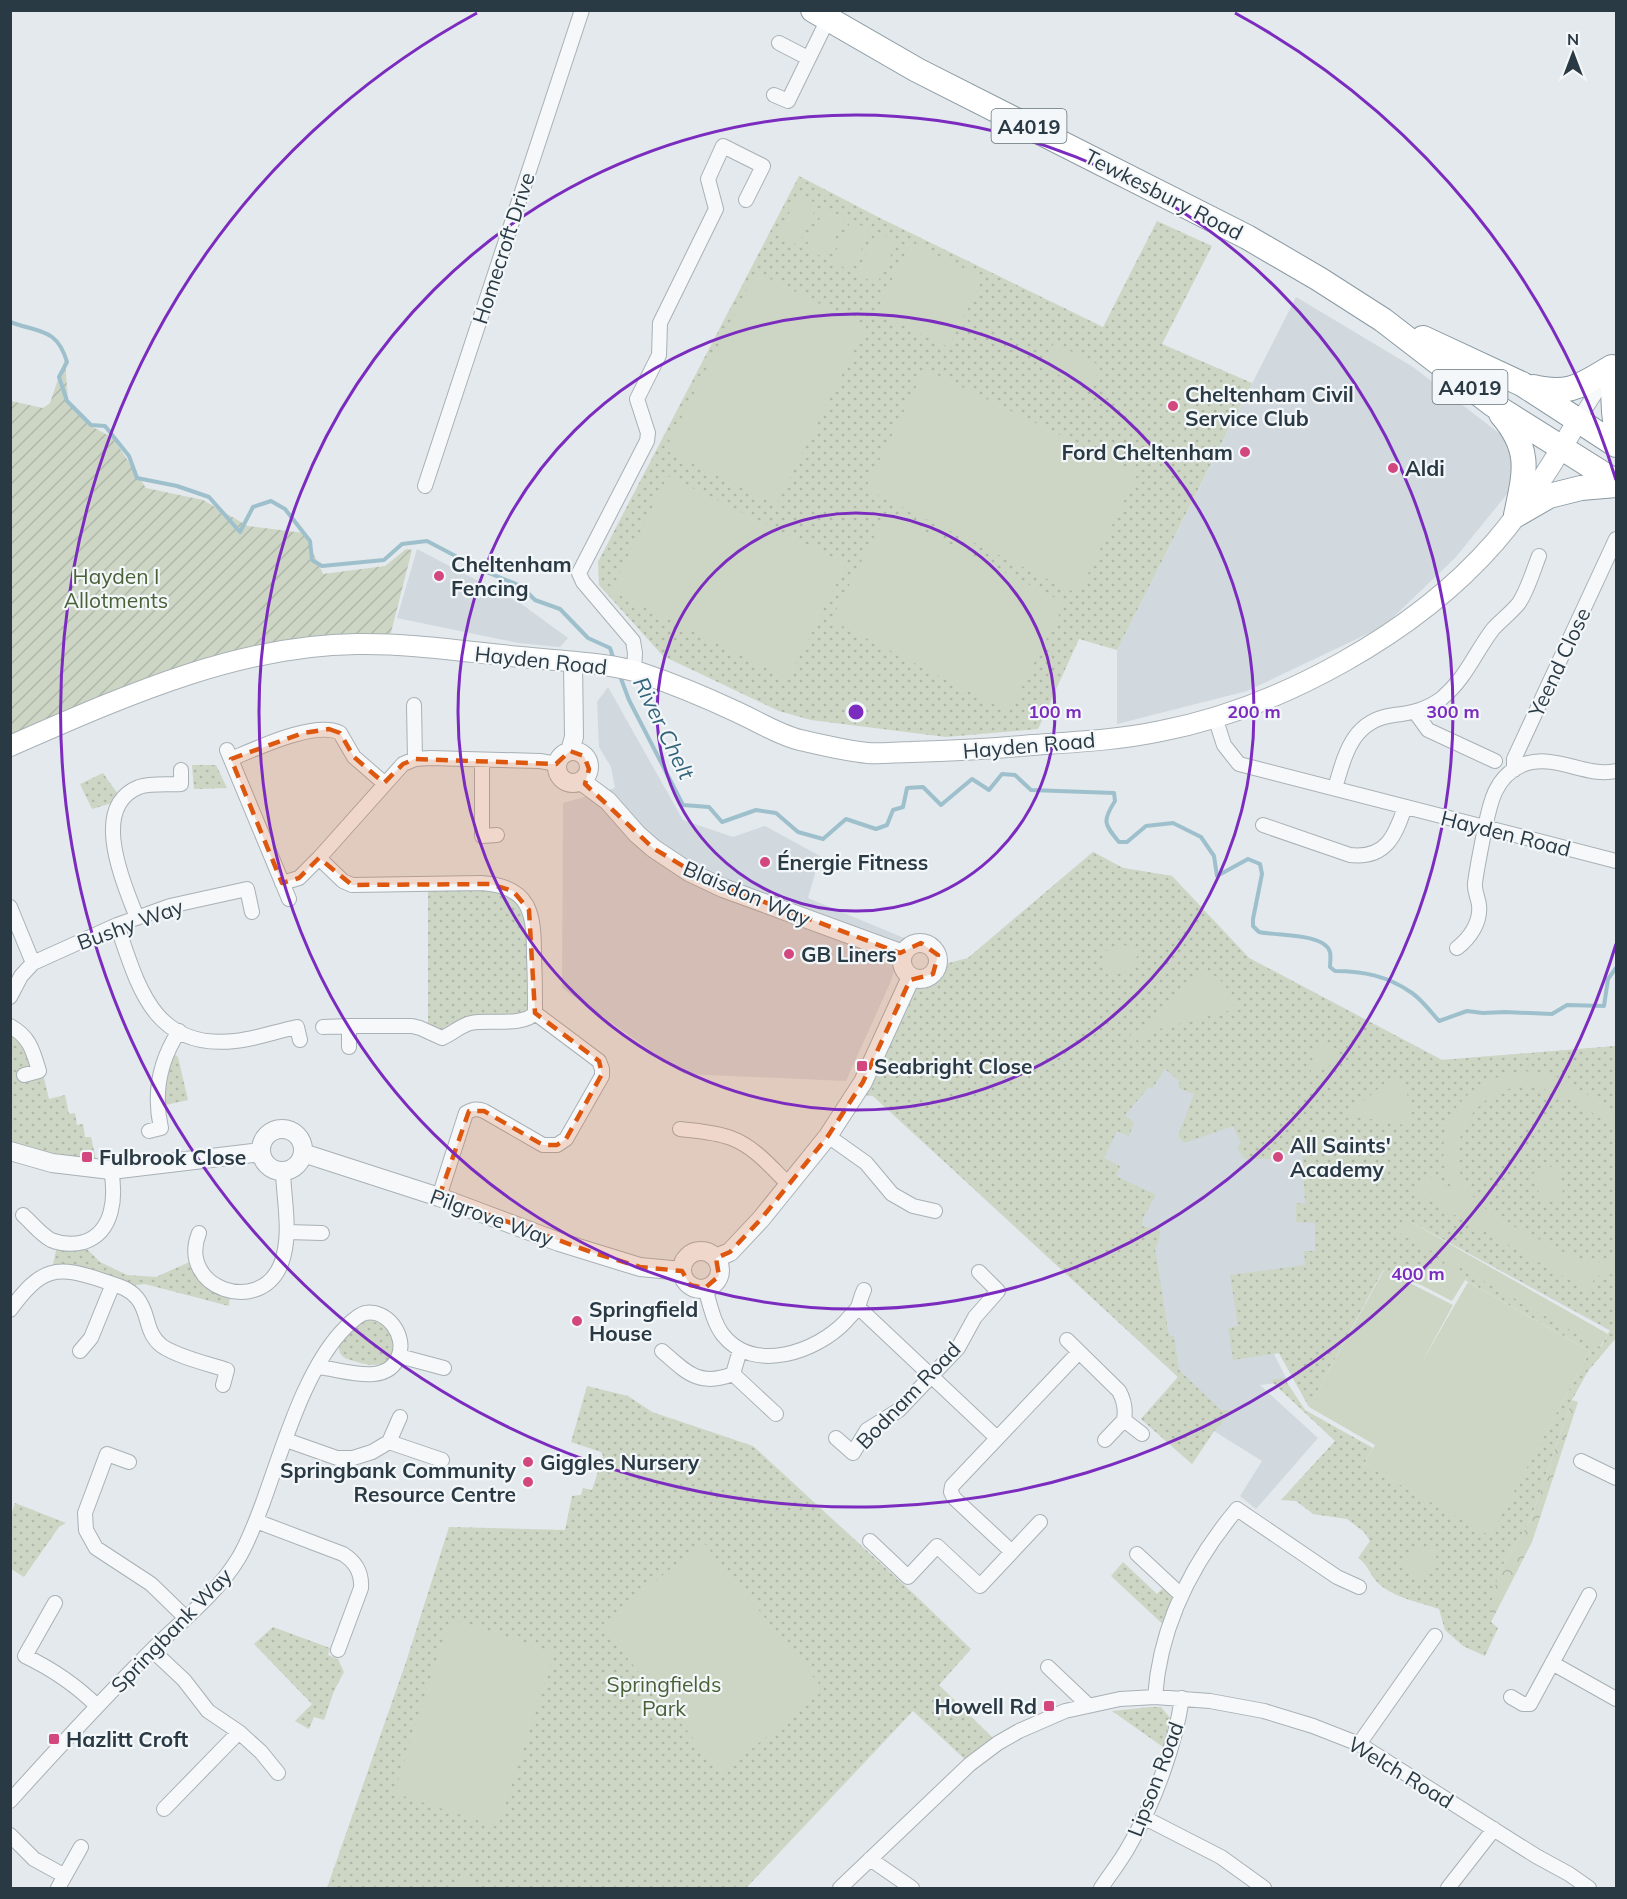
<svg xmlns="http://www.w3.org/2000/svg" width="1627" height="1899" font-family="Mulish,sans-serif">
<defs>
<pattern id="grass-dots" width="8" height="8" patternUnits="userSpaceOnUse" patternTransform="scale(1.5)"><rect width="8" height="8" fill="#cdd6c4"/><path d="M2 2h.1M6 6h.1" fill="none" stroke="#b0b8aa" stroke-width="1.8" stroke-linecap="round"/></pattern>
<pattern id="forest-crowns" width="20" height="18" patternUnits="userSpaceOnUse" patternTransform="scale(1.5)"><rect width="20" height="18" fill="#cdd6c4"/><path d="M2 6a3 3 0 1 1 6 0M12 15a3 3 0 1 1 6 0" fill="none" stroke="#b0b8aa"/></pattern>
<pattern id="garden-furrows" width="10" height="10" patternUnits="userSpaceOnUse" patternTransform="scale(1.5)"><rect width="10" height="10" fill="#cdd6c4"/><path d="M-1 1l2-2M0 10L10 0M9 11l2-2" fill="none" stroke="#b0b8aa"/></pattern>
</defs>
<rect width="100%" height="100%" fill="#e3e9ec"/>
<path fill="#d1d8de" d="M1296,297l117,70 104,80 -1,36 -61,75 -71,68 -137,65 -130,33v-74z
M417,549l103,54 48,35 -8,9 -41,-4 -122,-25z
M608,687l75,133 50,17 32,-11 55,30 -12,42 96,40 -13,43 -45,100 -162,-7 -122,-86 1,-185 52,-15 -4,-21 -12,-20 -2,-45z
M1093,852l30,16 49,8 77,82 193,102 174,-14v288l-212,-116 -7,13 42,24 -4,4 -14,26 -38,-15 -74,137 -30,-54 -5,1 14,28 -28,3 58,53 -62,71 -16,-13 22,-35 -48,-30 -22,33 -51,-45 37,-42 -305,-281 -17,-2 62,-115 8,-1 7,-4 5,-8 30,-8z"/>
<path fill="url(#grass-dots)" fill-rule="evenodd" d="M799,176l79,41 225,110 54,-106 55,25 -50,98 90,39 -135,267 -38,-11 -41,90 -92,8 -135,-17 -32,-9 -116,-55 -64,-71 -1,-23z
M192,765h24l11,23 -33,1z
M103,773l19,27 -30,9 -12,-25z
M1093,852l30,16 49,8 77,82 193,102 174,-14v292l-28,33 -16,29 -42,121 -31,50 -8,51 7,6 -13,28 -22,-10 -18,-16 -6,-21c-20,-7 -44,-11 -60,-25 -9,-8 -11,-20 -21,-26l12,-17 -6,-9 -17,-13 -34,-5 -17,-13 -15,-1 54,-59 -65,-61 14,-2 21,32 68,38 -9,16 126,71 100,-184 -125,-71 2,-2 -32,-19 -14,26 -38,-15 -74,137 -30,-54 -46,7 -5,-32 10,-2 -8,-51 75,-10 -1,-14h11v-28l-19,-1v-19l9,1 -3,-57 -28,12h-29l-8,-11 4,-5 -8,-17 -49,17 -6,-7 16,-42 -16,-6 2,-6 -15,-13 -13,20 -3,-2 -24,28 9,8 -5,13 -12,-5 -13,27 16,8 -4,10 40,19 -13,23 -1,8 18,4 -1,10 -4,9 14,87h5l5,34 42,40h13l-20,21 -22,33 -51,-45 37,-42 -305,-281 -17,-2 62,-115c11,-1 15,-4 20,-13l30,-8zM1404,1218l206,112 -9,17 -204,-116z
M481,883l44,19 10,111 -80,20 -27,-2v-146z
M11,1026l33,52 5,21 16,-4 4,19 6,-1 2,12 6,-1 2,13h6l7,32 -87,-18z
M168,1050l10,7 10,43 -31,7z
M58,1242l23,1 19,19 27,13 29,2 40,-18 34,32 -1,15 -84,-22 -9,1 -3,9 -82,-21z
M370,1320l18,6c2,5 7,12 7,17 1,25 -21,24 -38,19 -6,-2 -14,-3 -17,-9 -1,-2 -1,-6 0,-9l21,-22z
M587,1386l41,10 24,16 101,34 163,150 55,53 -32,36 59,58 -28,21 -57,-53 -167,177h-419l79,-226 43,-135 116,3 7,-34 9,-1 2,-7 9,2 11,-34 -2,-4 -30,-10z
M15,1503l51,20 -7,4 -35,50 -13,-8v-54z
M1123,1562l34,32 6,-6 15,14 -10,27 -57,-53z
M273,1627l57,21 -2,7 10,4 6,13 -10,19 -10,29 -10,-3 -5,12 -14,-8 17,-17 -58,-60z
M1150,1707h11l9,11 -7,29 -51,-36z"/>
<path fill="url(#forest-crowns)" d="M1572,1400l6,2 -46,140 -41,80 -1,-14 9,-37 31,-50z"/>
<path fill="url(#garden-furrows)" d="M65,359l3,42 23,25 22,12 33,50 57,12 45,26 56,7 19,41 62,-8 21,-17 6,1 -24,94 -96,5 -281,97v-345l32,7 7,-5z"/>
<path fill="#cdd6c4" d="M798,195l20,9 -20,41 -20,-9z
M825,208l20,10 -20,40 -20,-9z
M851,221l20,9 -20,41 -20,-10z
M877,232l20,10 -20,42 -20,-10z
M911,242l72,36 -35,69 -72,-35z
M756,272l110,55 -90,178 -111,-55z
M1054,343l47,23 -12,23 -47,-22z
M925,369l213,104 -60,121 -213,-105z
M668,476l178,88 -58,115 -177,-88z
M887,512l178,91 -56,109 -178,-92z
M1124,945l15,7 -7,16 -24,8 -6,-24z
M1205,971c18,7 25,19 31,38l-81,21 -21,12 -4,-7 21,-12z
M1317,1042l18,6 8,10 -33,18z
M1525,1071l32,6 59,34v17c-25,-15 -55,-39 -85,-41 -50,-5 -89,51 -67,96 14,30 53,44 80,59 22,12 46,27 72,17v15l-20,2 -8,14 -174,-98 11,-17 26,13c-24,-61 11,-110 74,-117z
M1396,1073l15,29 -1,24 -62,-11z
M1556,1165l8,23 -7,16 -16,-7 -9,-23z
M1404,1218l204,116 -8,13 -204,-116z
M1435,1259l32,18 -15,24 -31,-16z
M1384,1270l69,35 -31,57 46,-80 122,69 -100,185 -126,-72 11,-19 -66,-38z
M703,1542l121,148 -102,83 -121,-147z
M1431,1545l9,21 -22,11 -15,-7 6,-17z
M450,1619l104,34 -56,174 -104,-34z
M460,1875l21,12v1h-28z"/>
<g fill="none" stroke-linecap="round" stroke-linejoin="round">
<path stroke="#9ec0cc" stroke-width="4" d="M10,322c30,11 47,6 57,40l-8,15 8,24 24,24 14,1 24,30 8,22 40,8 32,11 31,35 13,-25 18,-6 14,8 25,32 2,19 10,6 62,-6 18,-16 25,-3 57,30 37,15 14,14 25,9 28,29 22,10 4,12
M620,676l9,24 54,105 26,2 13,15 34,-12 20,3 22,19 25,7 23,-20 30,10 11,-4 6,-15 10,-3 4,-19 16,-1 18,18 31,-26 17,11 13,-16 13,1 16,15 83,3 1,8c-13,20 -11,23 4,41h8l19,-16 27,-3 28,14 13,19 3,20 31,-17 12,5 2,10 -9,45v7l6,6c17,4 66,1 71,20 1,4 0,11 0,15l5,4c28,0 53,5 77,22 10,7 19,19 27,28l28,-10 16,2 22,-1 47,2 15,-9 37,1 4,-27 8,-11"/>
<defs>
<path id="minor" d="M779,43l29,15
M774,95l14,6 40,-82
M1578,420l30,-46
M425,486l157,-476
M634,671l1,-18 -2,-12 -50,-59 -4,-9 68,-132 1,-8 -11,-34 22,-44 1,-32 56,-114 -8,-30 15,-33 40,20 -17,34
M414,705l1,54
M1415,712l13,18 67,31
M1215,717l9,28 15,19 377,97
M227,750l62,149
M231,759c24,-10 85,-39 109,-26l14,24 30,26
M482,760v76l15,-1
M1514,770v-11l102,-220
M1335,788c10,-33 17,-68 59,-73 17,-2 32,-5 47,-16 26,-22 33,-45 52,-70 8,-9 18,-16 26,-26 9,-14 14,-32 20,-47
M1263,825l87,30c36,4 45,-19 55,-48
M319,858l24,23 9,4 129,-2c51,3 53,32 53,74 1,19 1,38 1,56
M282,883l17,-5 20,-20 84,-94 12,-5 15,-1 110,3 17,3
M10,907l23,56
M137,918c-13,-35 -48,-111 2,-131 12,-4 29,-2 42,-3v-14
M117,925c21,61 36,125 118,116 21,-2 42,-10 62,-14l3,13
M1457,948c13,-10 24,-26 22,-43 -1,-8 -5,-14 -4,-22 2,-15 5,-30 8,-45 6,-29 9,-60 39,-73 32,-13 63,13 94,6
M10,997l11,-21 12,-13 84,-38 53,-19 77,-17 5,23
M10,1026c20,11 23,25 29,45l-15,4
M349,1026h63l8,2 22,10c10,-4 19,-13 29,-15 17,-4 52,4 64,-10l64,48 3,8v7l-36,63 -9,6h-14l-59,-34c-7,-3 -12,-2 -18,2l-27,84
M323,1027l26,-1v21
M680,1129c17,2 35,3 51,9 24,9 41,30 59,48
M149,1131l12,-3c-8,-35 -2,-66 18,-97
M828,1136l38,27 26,31 21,12 22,5
M23,1215c9,8 17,19 28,25 10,4 22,5 33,2 30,-10 32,-46 27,-72
M287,1232l35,1
M199,1233c-22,55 61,84 82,31 11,-29 3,-62 2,-92
M705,1288c5,16 8,34 18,47 31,39 94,17 123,-14 3,-4 9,-9 12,-14 2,-5 3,-11 6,-17
M858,1307l139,131
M10,1310c31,-42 45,-46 94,-29 12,4 25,7 33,17 13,15 7,34 25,48 16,11 47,18 65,24l-4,15
M1067,1340l52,51c5,9 7,18 5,29l-19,20
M80,1351l11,-13 22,-54
M662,1351c25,22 37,36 71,23l7,-24
M399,1356l45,12
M733,1374l43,40
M1124,1420l18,14
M836,1438l17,15 14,-23 32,-20 59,-62 17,-31 23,-26 -19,-19
M286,1440l51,18h16l19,-6 17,-10 11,-25
M389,1442l53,18
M1581,1461l35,17
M129,1462l-22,-8 -22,59 1,17 10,18 55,36 35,34
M256,1521l87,33c13,8 19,19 18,34l-23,62
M870,1541l38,36 29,-31 43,40 60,-64
M1012,1552l-58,-54 -3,-6 1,-6 127,-134
M1137,1554l44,41
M55,1603l-30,53c27,13 51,29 72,50
M152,1650l32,30 24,31 31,21 22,20 17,21
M1552,1663l64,36
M1048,1667l40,38
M1155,1697c5,-71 37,-134 82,-188l100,68 22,10
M1511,1697l12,7h7l59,-109
M1359,1744l76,-108
M10,1801c46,-51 92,-101 141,-150 29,-29 65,-56 87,-92 10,-16 17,-36 24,-54 20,-54 43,-139 85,-179 5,-5 11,-11 18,-13 22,-4 41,22 34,42 -11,33 -57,14 -81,12
M164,1809l75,-77
M1143,1817l78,40 43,31
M10,1835l24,24 31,17
M870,1859l42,29
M58,1888l23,-41
M840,1888l130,-124 28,-21 21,-12 46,-20 55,-12 35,-2 55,4 54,10 49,15 46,18 177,112 33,18 20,14
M1101,1888c9,-14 20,-27 28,-42 25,-42 46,-100 53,-148
M1448,1888l46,-59"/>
<path id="tertiary" d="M570,751l4,-14 -1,-75
M557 767a16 16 0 1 1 32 0a16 16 0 1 1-32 0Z
M581,781l27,20 29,33 16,14 36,24 34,16 180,66
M902 961a18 18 0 1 1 36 0a18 18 0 1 1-36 0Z
M261 1150a21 21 0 1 1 42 0a21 21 0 1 1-42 0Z
M10,1151l42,12 59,7 150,-18
M303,1153l136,44 120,45 81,25 42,4
M682 1270a19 19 0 1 1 38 0a19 19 0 1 1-38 0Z
M716,1258l14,-6 31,-33 67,-83 35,-54 48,-105"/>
<path id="secondary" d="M10,746c110,-48 226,-101 347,-102 54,-1 110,8 164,13 35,4 86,5 120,16 33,11 64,24 96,39 20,9 42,23 63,28 22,5 46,11 68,13 14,1 29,-1 43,-1 41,-1 81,-3 121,-7 43,-3 87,-5 129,-14 119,-23 255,-98 334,-189 32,-37 59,-80 83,-122"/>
<path id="trunk" d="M813,10l104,60 330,167 72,42 64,41 109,84 124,78
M1423,338l99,46 94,61
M1533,387c37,9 48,-2 79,-20l2,45 2,16
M1501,414c31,36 24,58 15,101
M1516,515l33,-19 32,-8 35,-3"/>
</defs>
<use href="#minor" stroke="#a8b1b6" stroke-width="16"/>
<use href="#tertiary" stroke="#a8b1b6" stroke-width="20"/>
<use href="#secondary" stroke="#a8b1b6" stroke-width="22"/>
<use href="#trunk" stroke="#8a9aa3" stroke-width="26"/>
<use href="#minor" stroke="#f6f8fa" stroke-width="14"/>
<use href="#tertiary" stroke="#f6f8fa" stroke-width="18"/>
<use href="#secondary" stroke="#fff" stroke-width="20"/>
<use href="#trunk" stroke="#fff" stroke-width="24"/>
</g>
<path fill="#de570f" fill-opacity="0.2" stroke="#de570f" stroke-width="4.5" stroke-dasharray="12 8" stroke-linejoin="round" d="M329,729l11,4 14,24 30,26 19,-19 12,-5 141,5 14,-13 14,5 5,13 -4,15 68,64 53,32 194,73 21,-10 17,12 -5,19 -23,6 -47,102 -35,54 -67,83 -31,33 -14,6 3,18 -14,12 -15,-3 -8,-14 -42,-4 -46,-14 -155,-56 30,-86h15l59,34h14l9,-6 36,-65 -3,-13 -64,-48 -6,-103 -16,-19 -23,-7 -138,1 -33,-27 -20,20 -17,5 -51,-124 72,-26z"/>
<g fill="none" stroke="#7b2cbf" stroke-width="3">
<circle cx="856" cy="712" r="199"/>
<circle cx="856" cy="712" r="398"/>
<circle cx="856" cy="712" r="597"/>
<path d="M1616 944A795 795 0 1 1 477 13M1235 13A795 795 0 0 1 1616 480"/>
</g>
<g fill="#d2477e" stroke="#f3f7f9" stroke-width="2">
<circle cx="1173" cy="406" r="6"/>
<circle cx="1245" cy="452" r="6"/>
<circle cx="1393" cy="468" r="6"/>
<circle cx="439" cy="576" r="6"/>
<circle cx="765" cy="862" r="6"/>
<circle cx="789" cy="954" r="6"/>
<rect x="856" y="1060" width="12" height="12" rx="3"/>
<rect x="81" y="1151" width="12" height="12" rx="3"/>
<circle cx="1278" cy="1157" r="6"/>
<circle cx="577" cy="1321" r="6"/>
<circle cx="528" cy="1462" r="6"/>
<circle cx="528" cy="1482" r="6"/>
<rect x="1043" y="1700" width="12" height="12" rx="3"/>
<rect x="48" y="1733" width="12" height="12" rx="3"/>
</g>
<g text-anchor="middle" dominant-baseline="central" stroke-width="4.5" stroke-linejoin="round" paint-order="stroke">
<g fill="#f3f7f9" stroke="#66737a" stroke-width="1.5">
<rect x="991.5" y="109" width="75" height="34" rx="4.5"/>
<rect x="1432.5" y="370" width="75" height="34" rx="4.5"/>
</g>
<g font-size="20" font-weight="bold" fill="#2a3a44">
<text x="1029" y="126">A4019</text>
<text x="1470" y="387">A4019</text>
</g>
<g font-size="21" fill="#2a3a44" stroke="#f3f7f9">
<text transform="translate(1164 194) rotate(27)">Tewkesbury Road</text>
<text transform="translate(503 248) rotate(-72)">Homecroft Drive</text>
<text transform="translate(541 660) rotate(6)">Hayden Road</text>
<text transform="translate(1559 662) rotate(-65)">Yeend Close</text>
<text transform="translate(1029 745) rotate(-5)">Hayden Road</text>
<text transform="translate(1506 833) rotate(14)">Hayden Road</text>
<text transform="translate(747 893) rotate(23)">Blaisdon Way</text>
<text transform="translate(130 924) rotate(-20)">Bushy Way</text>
<text transform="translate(492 1217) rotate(20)">Pilgrove Way</text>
<text transform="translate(908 1395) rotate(-46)">Bodnam Road</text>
<text transform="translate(171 1630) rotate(-46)">Springbank Way</text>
<text transform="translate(1401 1772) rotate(31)">Welch Road</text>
<text transform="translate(1155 1779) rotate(-69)">Lipson Road</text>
</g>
<g font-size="21" font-weight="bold" fill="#2a3a44" stroke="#f3f7f9" text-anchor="start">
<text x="1185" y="394">Cheltenham Civil<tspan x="1185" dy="24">Service Club</tspan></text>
<text x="1233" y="452" text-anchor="end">Ford Cheltenham</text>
<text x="1405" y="468">Aldi</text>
<text x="451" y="564">Cheltenham<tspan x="451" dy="24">Fencing</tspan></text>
<text x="777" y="862">Énergie Fitness</text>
<text x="801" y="954">GB Liners</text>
<text x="874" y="1066">Seabright Close</text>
<text x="1290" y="1145">All Saints'<tspan x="1290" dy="24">Academy</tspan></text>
<text x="99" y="1157">Fulbrook Close</text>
<text x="589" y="1309">Springfield<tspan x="589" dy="24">House</tspan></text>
<text x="540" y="1462">Giggles Nursery</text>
<text x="516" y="1470" text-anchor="end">Springbank Community<tspan x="516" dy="24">Resource Centre</tspan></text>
<text x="1037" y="1706" text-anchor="end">Howell Rd</text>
<text x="66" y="1739">Hazlitt Croft</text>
</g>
<g font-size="21" fill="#496137" stroke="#f3f7f9">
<text x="116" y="576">Hayden I<tspan x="116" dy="24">Allotments</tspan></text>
<text x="664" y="1684">Springfields<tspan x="664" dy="24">Park</tspan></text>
</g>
<g font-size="22" font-style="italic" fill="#33647a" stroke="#f3f7f9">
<text transform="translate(664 728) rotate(64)">River Chelt</text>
</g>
</g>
<circle cx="856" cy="712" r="9" fill="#7b2cbf" stroke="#f3f7f9" stroke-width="3"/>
<g font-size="18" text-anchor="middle" font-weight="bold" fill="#7b2cbf" stroke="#f3f7f9" stroke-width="4.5" stroke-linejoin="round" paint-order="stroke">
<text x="1055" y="718">100 m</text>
<text x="1254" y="718">200 m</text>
<text x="1453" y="718">300 m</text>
<text x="1418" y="1280">400 m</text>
</g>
<rect width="1627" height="1899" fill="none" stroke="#2a3a44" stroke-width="24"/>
<g transform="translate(1573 54)" stroke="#f3f7f9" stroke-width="4.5" paint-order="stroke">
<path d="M0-4.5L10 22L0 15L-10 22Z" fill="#2a3a44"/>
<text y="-9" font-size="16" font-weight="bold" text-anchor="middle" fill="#2a3a44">N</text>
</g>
</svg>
